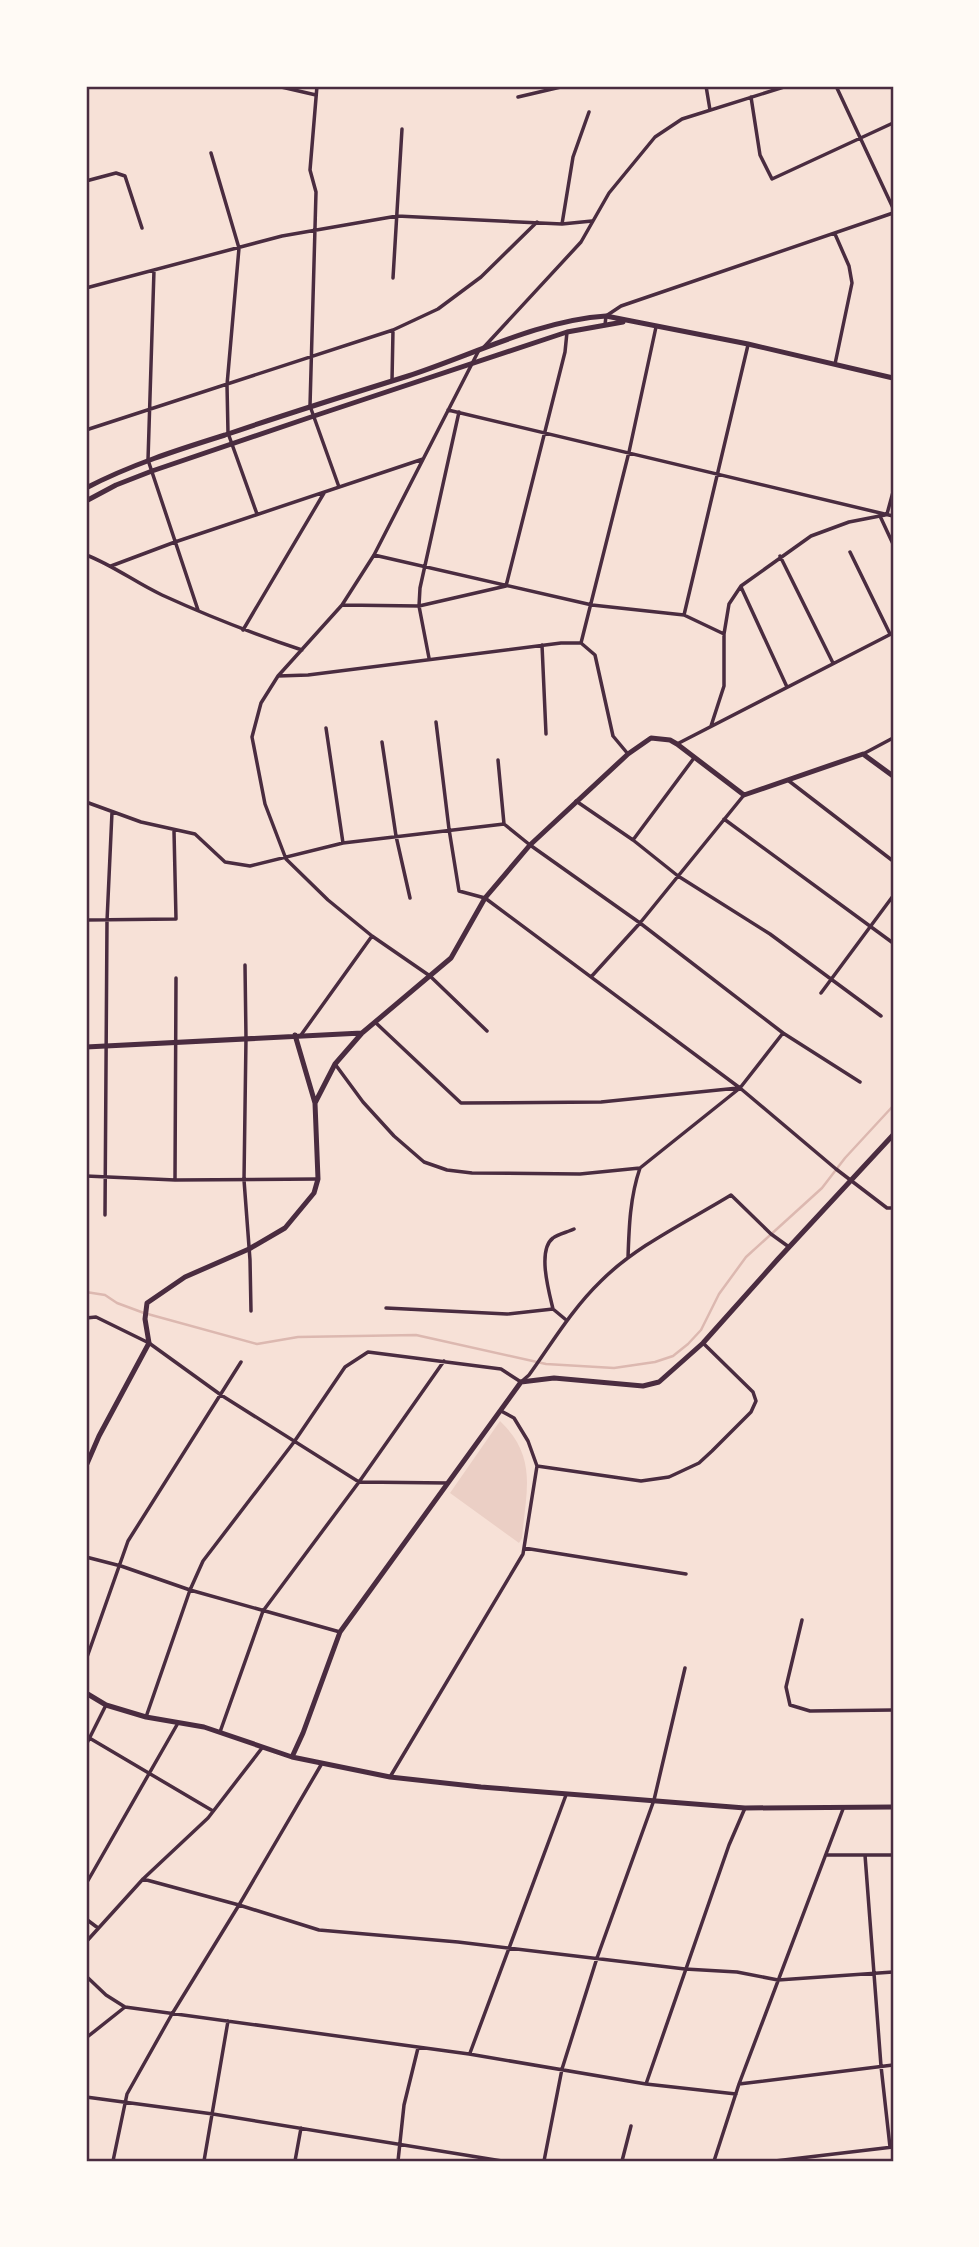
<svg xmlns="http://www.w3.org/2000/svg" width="979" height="2247" font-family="'DejaVu Sans',sans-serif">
<rect width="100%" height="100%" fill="#f7e1d7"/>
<path fill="#ebcfc5" d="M500,1421c38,36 26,70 22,117l-3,5 -69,-50z"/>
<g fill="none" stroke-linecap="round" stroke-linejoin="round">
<path stroke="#dcb8b0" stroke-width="2.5" d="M86,1292l19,3 12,8 27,10 113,31 41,-7 118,-2 130,29 68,4 41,-6 18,-6 15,-12 13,-14 18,-36 27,-37 76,-69 23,-30 48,-52"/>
<path stroke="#4a2c40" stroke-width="3.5" d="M277,86l39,9
M317,86l-7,84 6,22 -6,214 29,81
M706,86l4,24
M836,86l57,122
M518,97l47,-11
M751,97l9,58 12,24 121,-56
M211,153l28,95 -12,137 1,48 29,81
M86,181l30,-8 9,3 17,52
M562,224l11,-67 16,-45
M154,270l-6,190 50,150
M393,278l9,-149
M86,288l196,-52 115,-20 165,8 30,-3
M605,325l1,-9 15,-10 272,-93
M484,347l97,-105 28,-49 46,-56 27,-18 105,-33
M478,352l-104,203 -32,50 -64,71 -17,27 -9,34 13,67 21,55 42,41 44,36 58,40 57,55
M835,364l17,-81 -3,-17 -14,-32
M392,381l1,-51
M448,410l445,106
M86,430l307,-100 45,-21 43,-32 56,-55
M887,514l6,-22
M880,516l13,28
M850,552l40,82
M86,555c27,10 50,28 76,40 46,21 92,39 140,55
M374,555l218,50 92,10 40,19
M780,556l53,107
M111,566l64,-24 248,-83
M741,587l46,100
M342,605l77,1 87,-20 59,-234 2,-20
M684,615l64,-270
M243,630l81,-137
M581,643l48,-191 27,-125
M542,645l4,89
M429,658l-10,-52 1,-18 39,-176
M278,676l30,-1 253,-32h20l14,12 18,81 15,18
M436,722l13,107 10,62 26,7 255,190 96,81 51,39h6
M711,726l13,-40v-52l5,-30 12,-18 70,-50 38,-14 36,-7
M326,728l17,115
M382,742l14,94 14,62
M677,744l216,-111
M863,754l30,-16
M498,760l6,64
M789,781l104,80
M576,801l57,39 45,36 92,58 111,82
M86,802l55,20 54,12 30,28 25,4 93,-23 161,-19 26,21 110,78 143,110 77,49
M724,819l169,124
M633,840l61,-82
M86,920l90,-1 -2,-88
M245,965l1,73 -2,142 6,80 1,51
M591,977l49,-54 104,-128
M821,993l72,-97
M376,1023l85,80 140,-1 137,-14
M301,1035l71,-99
M335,1064l28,38 31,34 30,26 23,8 25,3 108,1 60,-6 100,-80 43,-55
M86,1176l89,4 143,-1
M175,1180l1,-202
M105,1215l2,-294 5,-109
M628,1258c1,-31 2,-61 12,-90
M386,1308l121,6 46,-5 12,10
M553,1309c-4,-17 -16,-59 0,-71 5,-4 15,-6 21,-9
M86,1318l10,-1 53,26 72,52 138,87 89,1
M537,1466l104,15 28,-4 30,-14 13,-12 39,-39 5,-11 -3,-9 -50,-49
M524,1548l162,26
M86,1557l35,9 69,24 150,42
M802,1620l-16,67 4,18 20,6 83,-1
M86,1660l42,-119 113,-179
M146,1717l44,-127 13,-29 91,-119 51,-75 23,-15 133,17 20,13 8,-7c23,-32 43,-66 72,-94 36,-36 86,-59 130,-86l40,39 18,13
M220,1732l43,-121 96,-129 85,-121
M86,1736l127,75
M86,1745l20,-40
M390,1777l133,-223 14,-88 -9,-25 -14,-23 -13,-7
M826,1855h67
M865,1855l16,211 9,81
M143,1879l96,26 80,25 139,12 227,27 52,3 41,8 115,-8
M86,1884l92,-161
M86,1919l12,9
M86,1942l57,-63 65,-61 54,-70
M86,1976l20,19 19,12 344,47 177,30 90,10
M86,2038l39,-31
M470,2053l96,-258
M646,2084l83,-239 16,-37
M739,2084l154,-19
M86,2097l127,17 289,47
M113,2161l14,-67 45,-80 67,-109 82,-140
M204,2161l24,-140
M295,2161l6,-33
M398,2161l6,-56 14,-57
M544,2161l18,-92 35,-111 57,-158 31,-132
M622,2161l9,-35
M714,2161l25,-77 104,-275
M775,2161l118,-14"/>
<path stroke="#4a2c40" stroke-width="5" d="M86,488c44,-23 91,-38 139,-53 61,-21 122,-40 183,-59 62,-20 132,-56 198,-60l142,28 145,34
M86,501l30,-16 36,-14 162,-55 253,-84 56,-10
M295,1035l20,68
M86,1047l276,-14
M86,1466l13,-30 50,-93 -4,-24 2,-16 38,-26 64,-28 36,-21 29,-35 4,-14 -3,-76 20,-39 27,-31 89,-75 34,-60 45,-53 98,-91 23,-16 19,2 7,4 67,51 119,-41 30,22
M86,1693l20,12 40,12 58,10 88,30 98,20 91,10 264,21 148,-1
M292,1757l11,-24 37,-101 181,-250 33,-4 89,8 16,-4 44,-39 75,-84 115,-124"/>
</g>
<rect width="979" height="2247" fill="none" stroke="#fffaf5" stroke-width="175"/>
<rect x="88" y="88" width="804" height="2072" fill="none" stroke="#4a2c40" stroke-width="2.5"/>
</svg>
